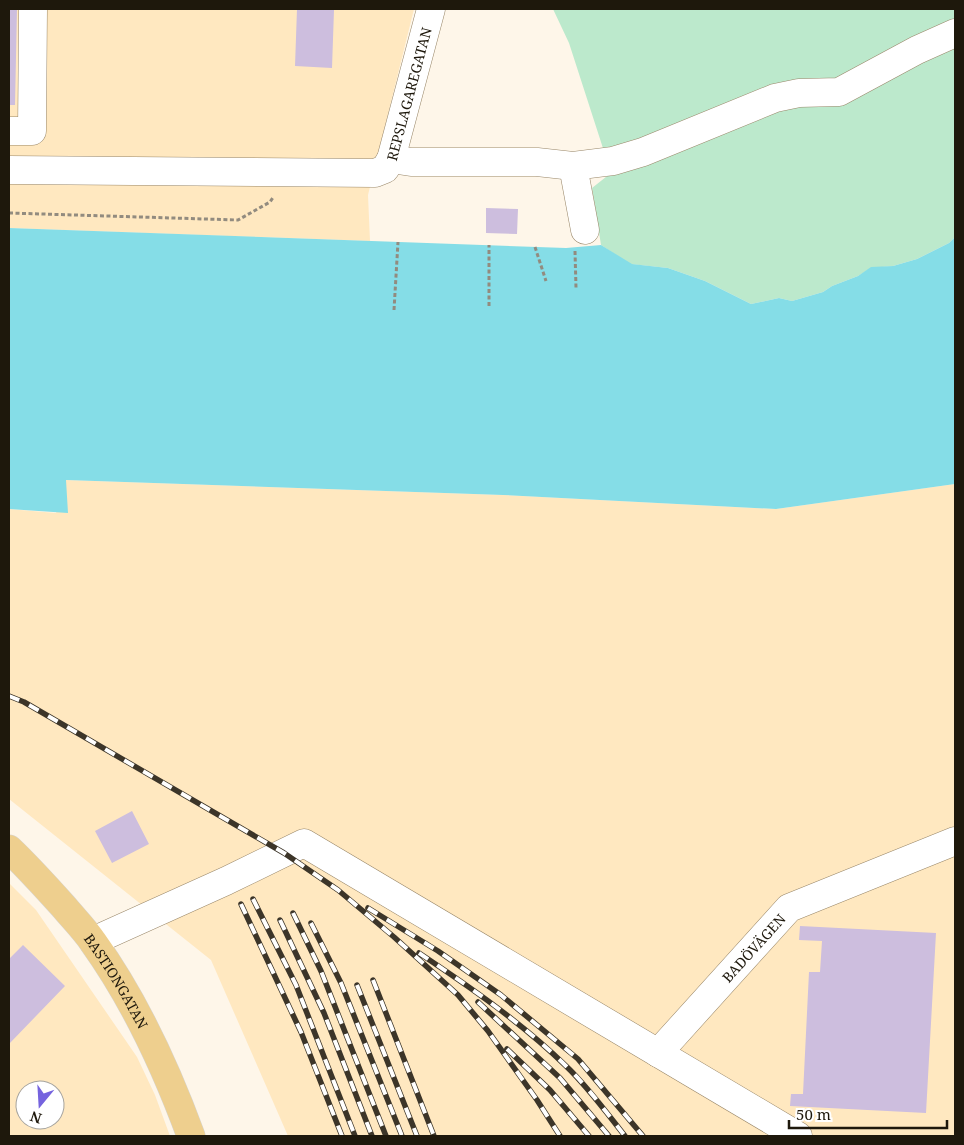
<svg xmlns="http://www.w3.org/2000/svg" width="964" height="1145" font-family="'Noto Serif',serif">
<rect width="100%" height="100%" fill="#fef6e9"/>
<path fill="#ffe8c0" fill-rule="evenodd" d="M9,9h405l-46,186 2,46 -361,-13z
M65,480l438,15 273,14 179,-25v652h-667l-77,-176 -202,-161v-290l47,4z
M9,883l27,27 101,147 18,38 15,41h-161zM25,1090h30v30h-30z"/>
<path fill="#bce9cc" d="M553,9h402v228l-6,6 -32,16 -24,7 -22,2 -13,8 -26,10 -9,6 -31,9 -13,-3 -28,6 -46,-23 -37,-13 -38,-4 -29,-19 -9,-57 19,-15 -42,-130z"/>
<path fill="#85dde7" d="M9,228l557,20 35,-3 31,19 36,4 37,13 46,23 28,-6 13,3 31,-9 9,-6 26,-10 13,-9 22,-1 24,-7 32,-16 6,-6v247l-179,25 -273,-14 -437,-15 2,33 -59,-4z"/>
<path fill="#cdbede" d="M9,9h8l-2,96h-6z
M297,9l37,1 -2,58 -37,-2z
M486,208l32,1 -1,25 -31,-1z
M132,811l17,33 -37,19 -17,-32z
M800,926l136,7 -10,180 -136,-7 1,-12h12l6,-122h11l2,-31 -23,-1z
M23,945l42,41 -56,58v-85z"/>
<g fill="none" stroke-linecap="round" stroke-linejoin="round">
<defs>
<g id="minor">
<path d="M9,131h23l1,-122"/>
<path d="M391,159l20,3h126l36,4 40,-5 30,-9 132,-54 24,-5 40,-1 78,-42 38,-17"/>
<path d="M573,166l12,64"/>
<path id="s1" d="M9,170l366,3 10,-4 6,-10 40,-150"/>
<path d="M93,941l133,-60 78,-38 494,293"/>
<path id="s2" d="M658,1053l131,-145 166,-67"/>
</g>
<g id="major">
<path id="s3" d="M9,849c19,18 37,38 55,58 10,12 21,23 29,35 43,60 73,126 98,194"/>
</g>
</defs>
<use href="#minor" stroke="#998769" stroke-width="29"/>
<use href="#major" stroke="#d6d5d3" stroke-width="29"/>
<path stroke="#928b7f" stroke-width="3" stroke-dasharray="4 2.5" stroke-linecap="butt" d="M9,213l229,7 32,-18 4,-6
M535,247l11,34
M575,251l1,37
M489,306v-61
M394,310l4,-68"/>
<use href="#minor" stroke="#fff" stroke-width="28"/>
<use href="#major" stroke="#eecf8e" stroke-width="28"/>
<defs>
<path id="rail" d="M9,696l15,6 260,151 54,37 56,47 64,58 30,36 49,69 23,36
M253,899l43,86 59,151
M241,904l60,128 41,104
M368,908l70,43 63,44 77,64 65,77
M293,913l28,58 65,165
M280,920l44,93 48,123
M311,923l30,60 61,153
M419,953c51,34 103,70 147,113 22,21 40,46 59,70
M373,980l61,156
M357,985l60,151
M478,1002l82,76 49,58
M507,1049l43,41 39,46"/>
</defs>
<use href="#rail" stroke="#3c3529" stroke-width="5.5"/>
<use href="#rail" stroke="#fff" stroke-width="4" stroke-dasharray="11" stroke-linecap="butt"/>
</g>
<g text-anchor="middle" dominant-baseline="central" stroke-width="4" stroke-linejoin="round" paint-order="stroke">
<g font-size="14" fill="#1e180c" stroke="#fff">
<text stroke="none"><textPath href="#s1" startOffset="456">REPSLAGAREGATAN</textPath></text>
<text stroke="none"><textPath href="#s2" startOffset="142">BADÖVÄGEN</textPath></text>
<text stroke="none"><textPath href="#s3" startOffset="171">BASTIONGATAN</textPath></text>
</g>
</g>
<rect width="964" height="1145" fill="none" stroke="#1e180c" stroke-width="20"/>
<g transform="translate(40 1105) rotate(198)"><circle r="24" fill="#ffffff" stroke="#a5a39e"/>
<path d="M0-4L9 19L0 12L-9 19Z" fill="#7563de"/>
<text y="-8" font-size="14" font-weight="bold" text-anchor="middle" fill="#1e180c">N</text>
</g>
<path d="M789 1120v8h158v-8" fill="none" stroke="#1e180c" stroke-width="2.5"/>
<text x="796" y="1120" font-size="15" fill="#1e180c" stroke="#ffffff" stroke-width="4" paint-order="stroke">50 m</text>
</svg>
